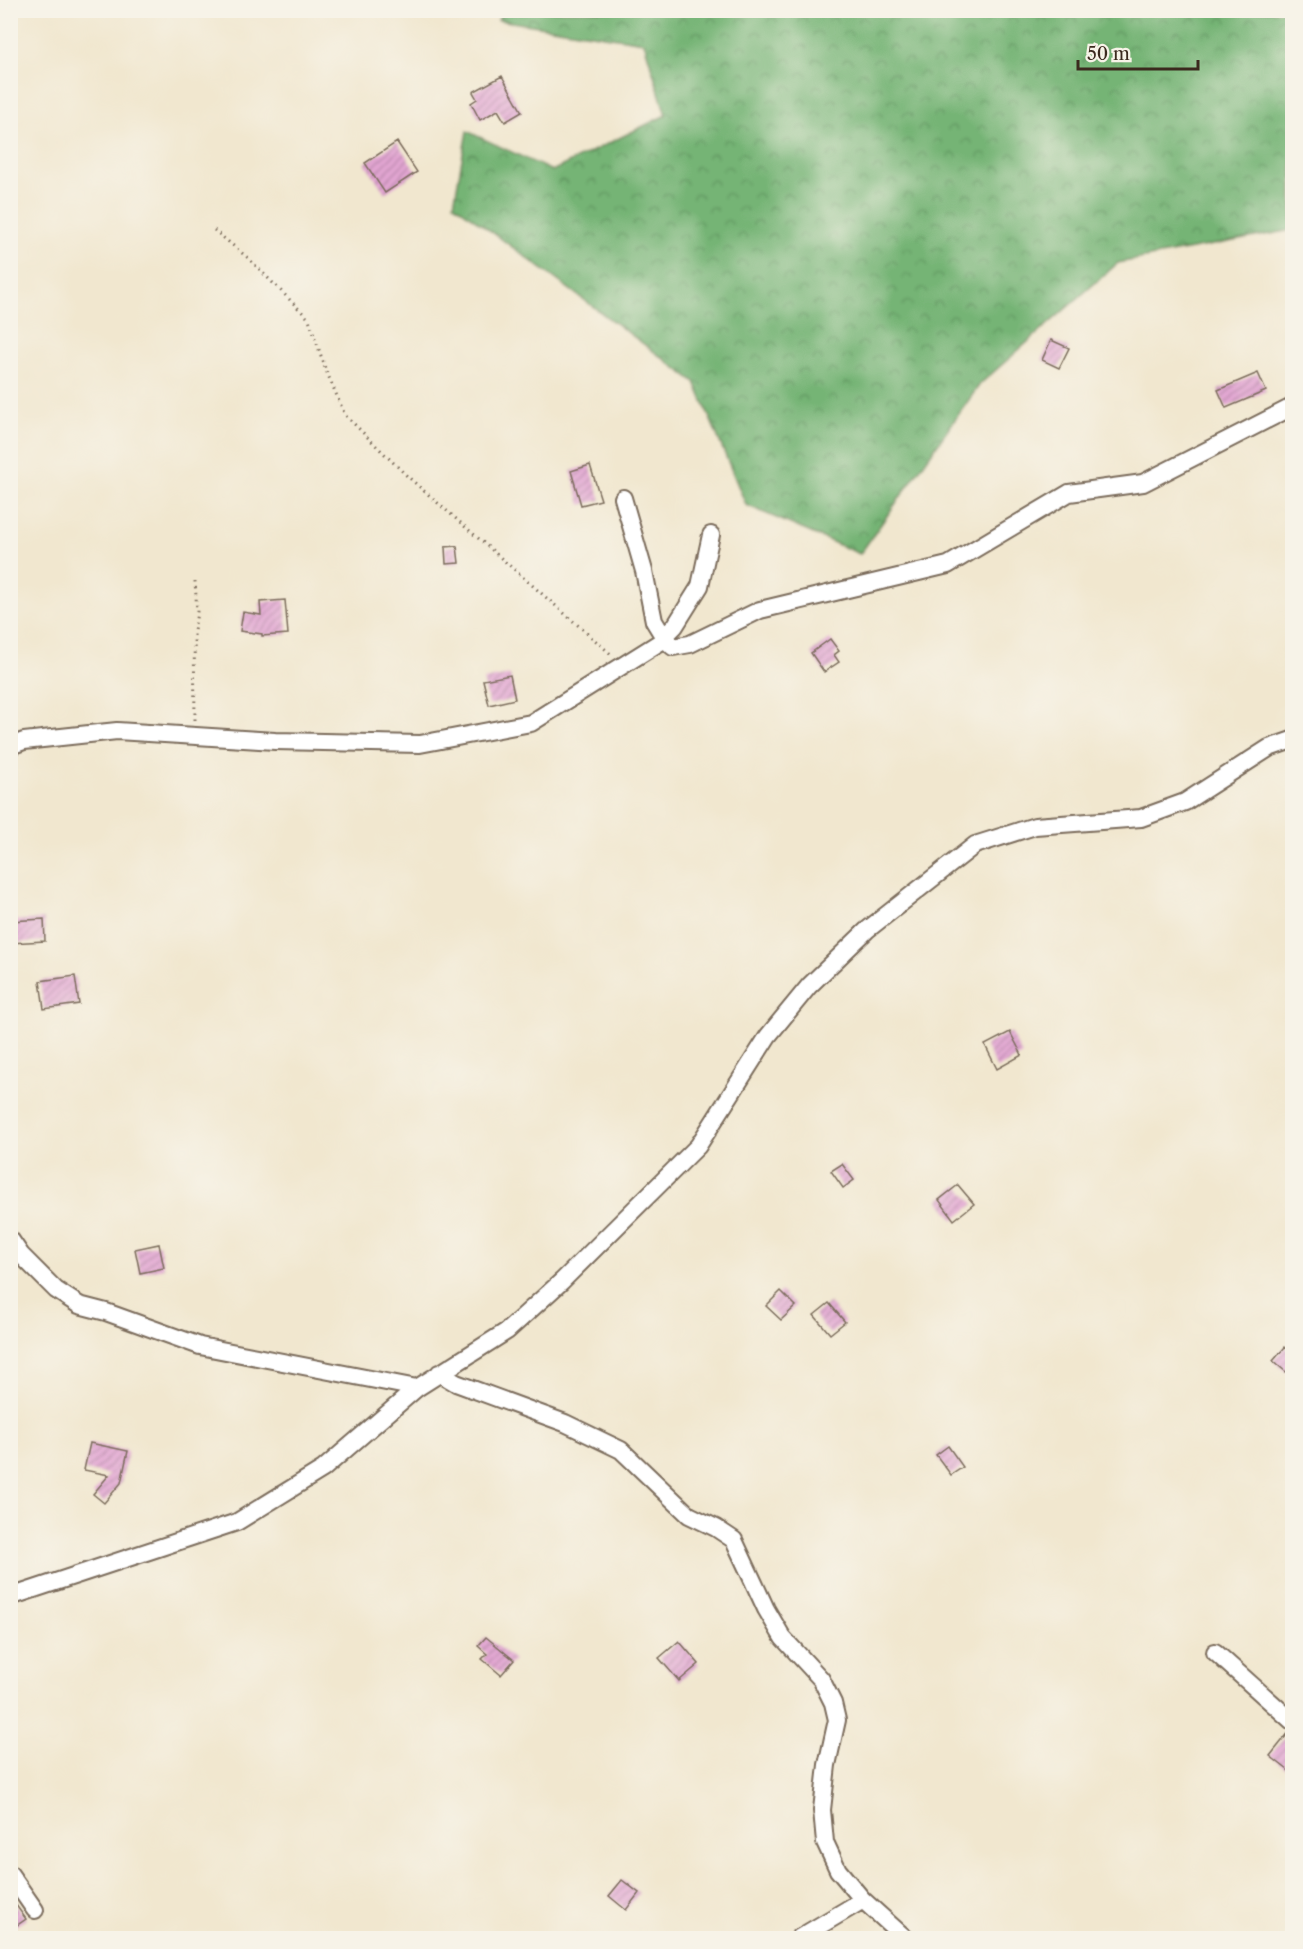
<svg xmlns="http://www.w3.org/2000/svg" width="1303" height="1949" font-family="'Libre Caslon Text',serif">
<defs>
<pattern id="forest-crowns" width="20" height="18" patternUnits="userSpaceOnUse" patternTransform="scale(1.5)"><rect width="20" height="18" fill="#74b475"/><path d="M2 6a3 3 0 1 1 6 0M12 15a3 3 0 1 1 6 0" fill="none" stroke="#60935f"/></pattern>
<pattern id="building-hatch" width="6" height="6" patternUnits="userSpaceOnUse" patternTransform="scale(1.5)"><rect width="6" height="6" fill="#e2a5d2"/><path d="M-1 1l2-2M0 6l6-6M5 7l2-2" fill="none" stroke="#b887aa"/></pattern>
</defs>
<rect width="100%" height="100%" fill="#f7f3e8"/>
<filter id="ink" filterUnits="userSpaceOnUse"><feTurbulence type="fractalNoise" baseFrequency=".0167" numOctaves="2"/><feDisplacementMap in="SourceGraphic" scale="12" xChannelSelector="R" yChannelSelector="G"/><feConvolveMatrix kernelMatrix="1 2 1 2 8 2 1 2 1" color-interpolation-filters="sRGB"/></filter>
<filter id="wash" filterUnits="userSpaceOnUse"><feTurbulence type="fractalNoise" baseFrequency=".008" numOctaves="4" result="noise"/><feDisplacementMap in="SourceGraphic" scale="24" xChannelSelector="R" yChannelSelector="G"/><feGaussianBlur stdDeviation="1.35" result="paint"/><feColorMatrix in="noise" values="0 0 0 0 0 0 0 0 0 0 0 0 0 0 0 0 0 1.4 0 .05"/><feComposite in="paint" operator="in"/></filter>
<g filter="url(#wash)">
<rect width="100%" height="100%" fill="#f1e7cf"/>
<path fill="url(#forest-crowns)" stroke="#586f4a" stroke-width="1.5" d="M503,11h789v219l-174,33 -138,121 -120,170 -114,-49 -51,-123 -241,-178 13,-73 85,40 114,-56 -22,-73 -146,-22z"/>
<g id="blocks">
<path fill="url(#building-hatch)" d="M502,76l20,36 -17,10 -7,-12 -18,10 -9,-17 6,-4 -4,-7z
M397,142l20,30 -32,21 -20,-30z
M1051,340l18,8 -10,20 -17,-8z
M1258,373l8,18 -40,17 -8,-18z
M590,465l11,35 -20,5 -10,-34z
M457,546l2,17 -13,1 -1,-17z
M285,600l3,34 -26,2v-2l-22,-3 3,-19 18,3 -1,-13z
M830,639l9,12 -5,4 5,7 -15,10 -13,-19z
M510,675l5,24 -26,6 -6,-25z
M44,919l1,22 -35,2v-22z
M75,976l4,28 -35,5 -4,-28z
M1010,1032l12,23 -25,14 -12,-24z
M842,1164l12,16 -11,8 -12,-17z
M958,1185l16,19 -20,16 -15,-20z
M159,1244l5,24 -24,5 -5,-24z
M781,1291l15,15 -15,14 -15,-14z
M829,1303l16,19 -15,12 -16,-19z
M1285,1347l8,7v10l-7,8 -13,-11z
M90,1443l38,8 -7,32 -17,20 -11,-9 16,-19 -25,-5z
M948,1446l15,21 -12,8 -15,-20z
M486,1637l28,23 -13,15 -19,-16 5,-5 -9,-8z
M679,1641l20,23 -20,17 -20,-23z
M1290,1731h3v43l-23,-18z
M622,1880l17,13 -13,17 -17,-14z
M10,1897l16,22 -16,11z"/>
</g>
</g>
<g filter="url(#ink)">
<use href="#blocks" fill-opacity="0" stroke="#7b6c5c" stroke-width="1.5"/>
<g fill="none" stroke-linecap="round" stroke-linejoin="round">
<defs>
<path id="minor" d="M664,637l11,-11 25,-40 11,-51
M665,639l8,8 17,-3 70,-34 188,-45 121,-72 74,-10 149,-76
M10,746l14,-5 93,-10 158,10 145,3 111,-21 134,-84 -11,-18 -10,-50 -21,-73
M10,1239l11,16 35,35 23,15 27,7 94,34 217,42
M439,1373l17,10 109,40 56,27 68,65 27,13 18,12 32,69 17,29 38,41 12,24 4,17 -10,45 -5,45 3,32 13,28 25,30 42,38
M10,1597l227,-75 86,-53 94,-81 90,-57 55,-50 136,-135 70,-110 41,-50 58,-56 108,-85 60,-19 106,-8 44,-16 84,-54 23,-8
M1215,1652l77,69
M10,1874l25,36
M799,1938l64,-38"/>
</defs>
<use href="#minor" stroke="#7b6c5c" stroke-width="20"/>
<path stroke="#7b6c5c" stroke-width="3" stroke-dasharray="1.5 4.5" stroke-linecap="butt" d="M214,230l34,28 61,61 16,49 20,47 62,61 205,179
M195,720l-1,-89 3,-19 -2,-31"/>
<use href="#minor" stroke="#fff" stroke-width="16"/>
</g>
</g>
<rect width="1303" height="1949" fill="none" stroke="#f7f3e8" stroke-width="36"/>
<path d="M1078 60v9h120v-9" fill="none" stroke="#3b2a1e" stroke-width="3"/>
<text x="1087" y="60" font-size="18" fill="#3b2a1e" stroke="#f7f3e8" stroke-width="4.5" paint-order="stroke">50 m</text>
</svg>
